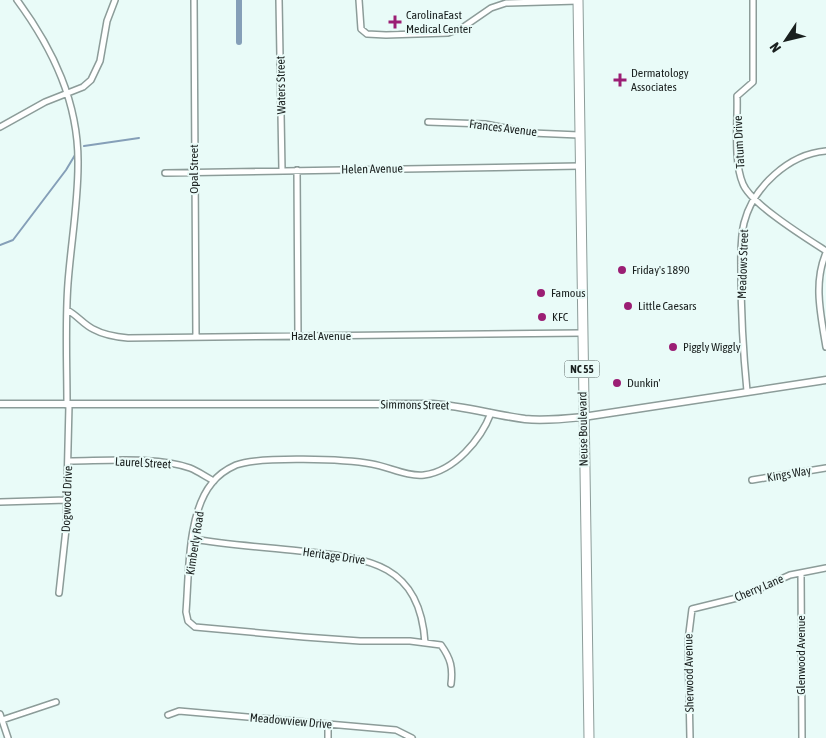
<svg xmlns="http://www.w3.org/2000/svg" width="826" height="738" font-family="'Asap Condensed',sans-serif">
<rect width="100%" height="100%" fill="#e9fbf8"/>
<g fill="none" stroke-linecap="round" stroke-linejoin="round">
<path stroke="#859fb8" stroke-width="2" d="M84,146l55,-8
M0,245l13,-5 53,-70 9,-15"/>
<path stroke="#859fb8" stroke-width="6" d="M239,0v42"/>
<defs>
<path id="minor" d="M17,0c36,49 62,103 61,165 0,39 -7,78 -10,118 -3,40 -1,81 -1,122
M194,0l2,337
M279,0l3,170
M359,0l2,29 6,5 19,1 62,-2 14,-5 29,-20 15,-5 72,-2
M753,0v82l-16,14c1,25 -4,65 6,88 8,20 63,54 83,67
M428,122l57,2 47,9 47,2
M0,127l45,-25 38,-15 8,-7 9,-19 7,-40 8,-21
M297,170l1,167
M165,173l415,-7
M826,253c-13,30 -5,63 0,94
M67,310c10,5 16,14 26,19 11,6 23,8 35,9l454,-5
M747,391c-4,-40 -6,-79 -6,-119 0,-16 -1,-33 3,-49 9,-36 45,-69 82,-72
M69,461c34,0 89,-5 121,7 8,3 16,9 24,13
M752,480l74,-12
M0,502l67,-2
M193,539c35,6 71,8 107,12 65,7 120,10 125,92
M801,573l1,165
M59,593l7,-64 3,-124
M451,684c2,-16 0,-25 -10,-39l-31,-4h-50l-56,-4 -109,-10 -7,-6 -2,-9c3,-37 1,-99 26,-129 6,-8 15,-14 24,-18 24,-9 110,-6 136,-1 17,3 36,13 52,11 31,-4 57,-36 67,-62
M0,714l8,24
M168,715l11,-4 217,19 16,8
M2,720l54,-18
M328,738v-14
M690,738l-2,-97 4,-32 49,-12 49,-22 36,-7"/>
<path id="tertiary" d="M0,404h433c31,2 61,11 92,15 19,2 38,0 58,-2l243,-37"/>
<path id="primary" d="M578,0l11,738"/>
</defs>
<use href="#minor" stroke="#8c9c99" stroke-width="8"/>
<use href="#tertiary" stroke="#8c9c99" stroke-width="9"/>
<use href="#primary" stroke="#8c9c99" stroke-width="11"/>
<use href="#minor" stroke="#fff" stroke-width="5"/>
<use href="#tertiary" stroke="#fff" stroke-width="6"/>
<use href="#primary" stroke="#fff" stroke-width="9"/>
</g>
<g fill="#9b1e74" stroke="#e9fbf8" stroke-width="2">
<path d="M392.5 14.5h5v5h5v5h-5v5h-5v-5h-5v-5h5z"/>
<path d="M617.5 72.5h5v5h5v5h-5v5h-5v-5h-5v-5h5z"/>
<circle cx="622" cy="270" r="5"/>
<circle cx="541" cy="293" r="5"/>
<circle cx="628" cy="306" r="5"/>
<circle cx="542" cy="317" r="5"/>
<circle cx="673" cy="347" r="5"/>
<circle cx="617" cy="383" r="5"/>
</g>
<g text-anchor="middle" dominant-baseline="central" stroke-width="4" stroke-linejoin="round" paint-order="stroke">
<rect fill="#e9fbf8" stroke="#586260" stroke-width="1" x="564.5" y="360.5" width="35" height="17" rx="4"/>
<g font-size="11" font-weight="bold" fill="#1a201f">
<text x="582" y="369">NC 55</text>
</g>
<g font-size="12" fill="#1a201f" stroke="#e9fbf8" text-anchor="start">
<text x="406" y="15">CarolinaEast<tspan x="406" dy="14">Medical Center</tspan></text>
<text x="631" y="73">Dermatology<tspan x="631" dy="14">Associates</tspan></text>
<text x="632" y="270">Friday's 1890</text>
<text x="551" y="293">Famous</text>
<text x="638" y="306">Little Caesars</text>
<text x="552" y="317">KFC</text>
<text x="683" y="347">Piggly Wiggly</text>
<text x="627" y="383">Dunkin'</text>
</g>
<g font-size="12" fill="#1a201f" stroke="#e9fbf8">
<text transform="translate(281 85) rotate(-91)">Waters Street</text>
<text transform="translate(503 128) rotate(7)">Frances Avenue</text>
<text transform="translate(739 142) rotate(-93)">Tatum Drive</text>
<text transform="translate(194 169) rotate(-90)">Opal Street</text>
<text transform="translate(372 169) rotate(-1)">Helen Avenue</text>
<text transform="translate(743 264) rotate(-88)">Meadows Street</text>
<text x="321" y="336">Hazel Avenue</text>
<text transform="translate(415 405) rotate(1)">Simmons Street</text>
<text transform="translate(583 429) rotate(-91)">Neuse Boulevard</text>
<text transform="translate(143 463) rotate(3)">Laurel Street</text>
<text transform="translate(789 474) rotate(-10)">Kings Way</text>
<text transform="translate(67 499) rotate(-88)">Dogwood Drive</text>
<text transform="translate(195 543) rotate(-81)">Kimberly Road</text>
<text transform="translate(334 556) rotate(8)">Heritage Drive</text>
<text transform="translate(759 588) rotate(-23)">Cherry Lane</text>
<text transform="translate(801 655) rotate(-90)">Glenwood Avenue</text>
<text transform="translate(689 673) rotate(-91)">Sherwood Avenue</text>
<text transform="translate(291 721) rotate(5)">Meadowview Drive</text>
</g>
</g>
<g transform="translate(786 40) rotate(235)" stroke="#e9fbf8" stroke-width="4" paint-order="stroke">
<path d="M0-4L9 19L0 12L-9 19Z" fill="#1a201f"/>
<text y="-8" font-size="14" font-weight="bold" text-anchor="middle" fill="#1a201f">N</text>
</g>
</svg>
